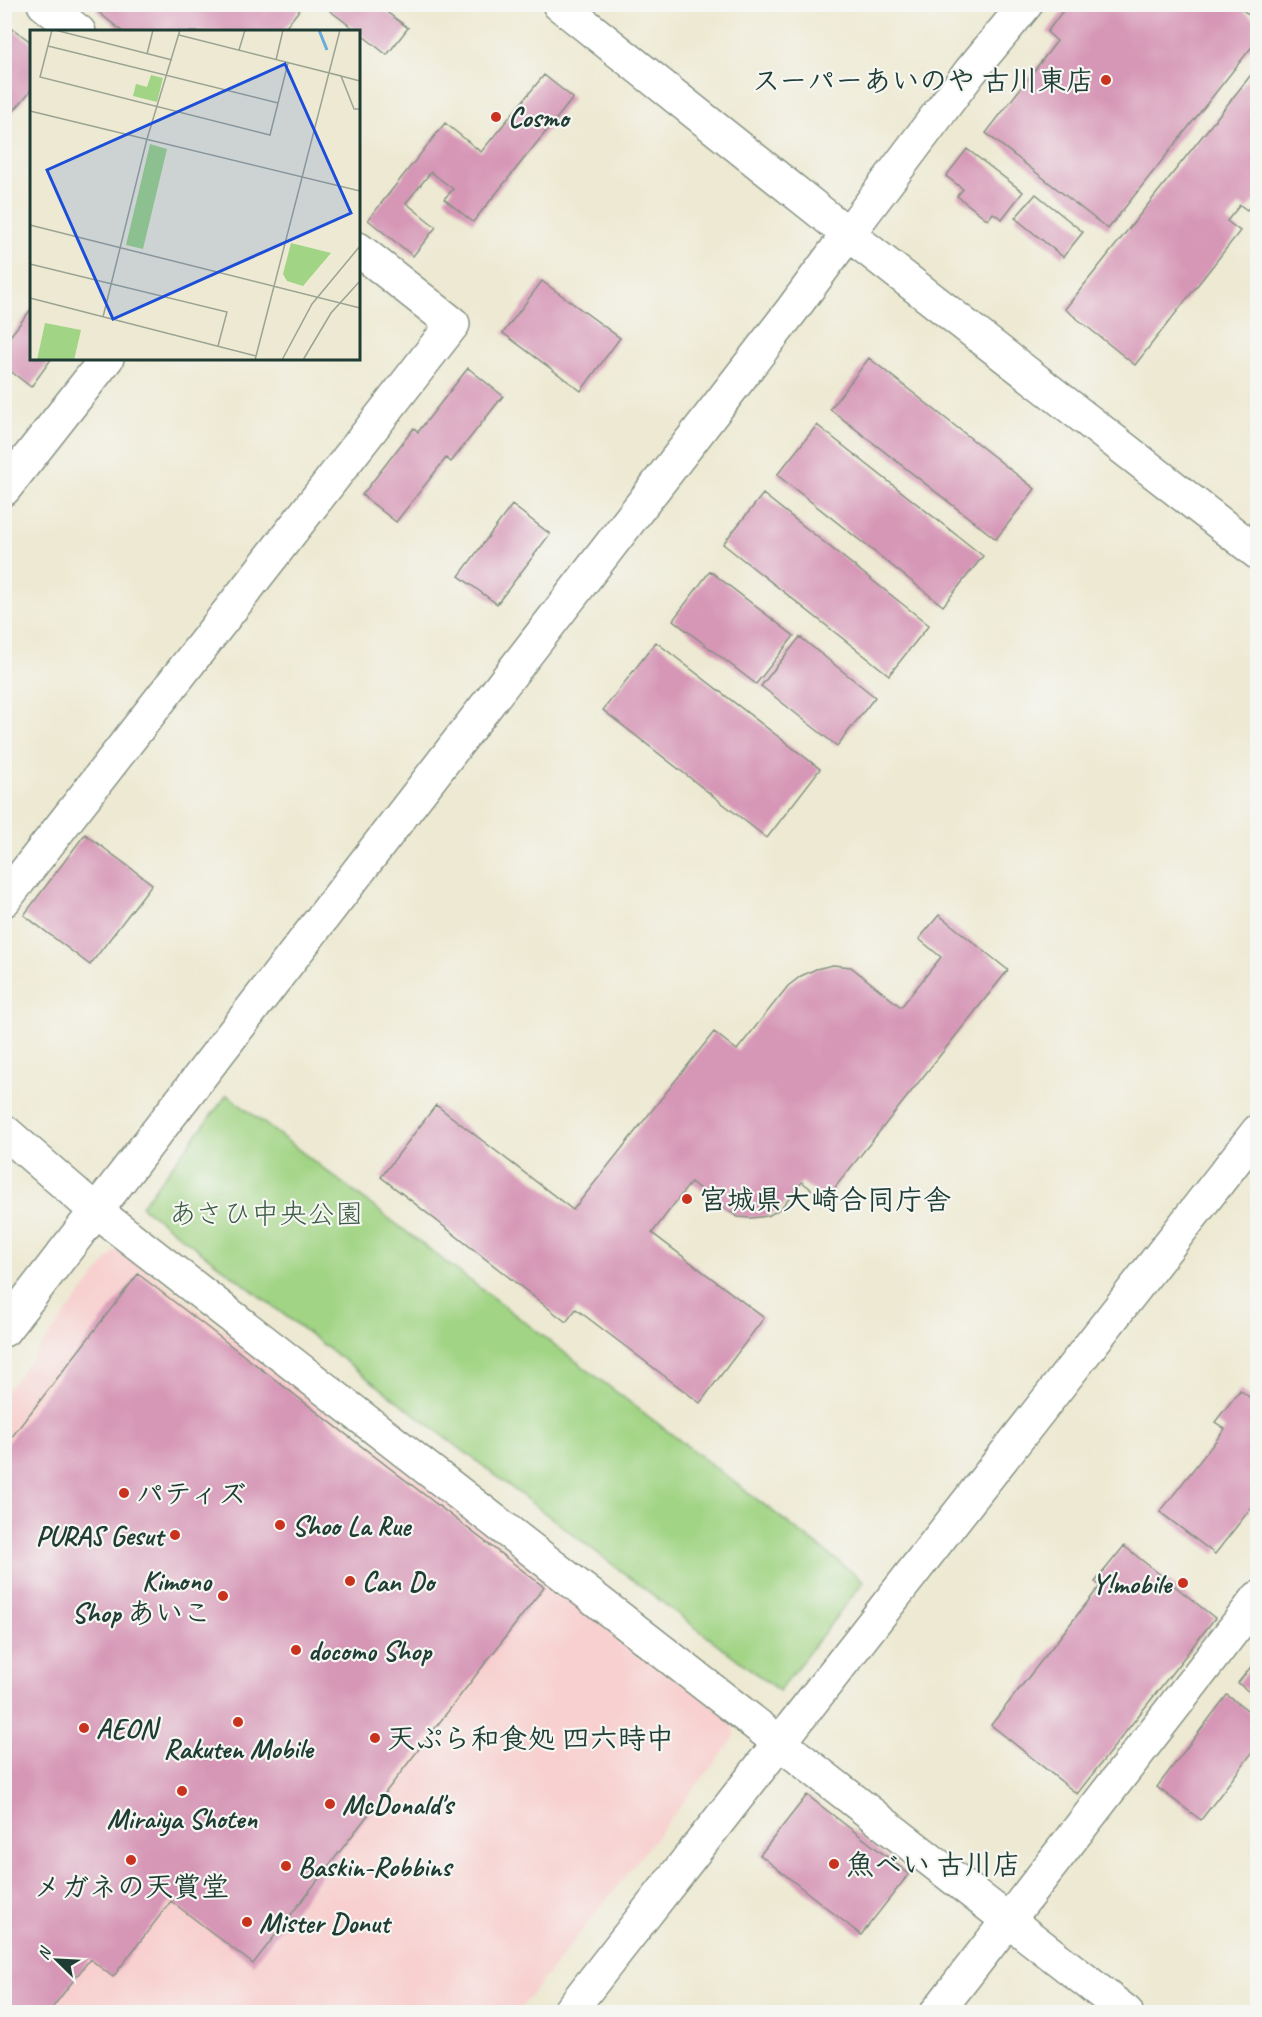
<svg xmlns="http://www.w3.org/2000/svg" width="1262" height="2017" font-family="Caveat,'Klee One',sans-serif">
<rect width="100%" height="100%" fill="#f6f6f2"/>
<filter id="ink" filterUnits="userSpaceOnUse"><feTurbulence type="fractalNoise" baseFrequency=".0167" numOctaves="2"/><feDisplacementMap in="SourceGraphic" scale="12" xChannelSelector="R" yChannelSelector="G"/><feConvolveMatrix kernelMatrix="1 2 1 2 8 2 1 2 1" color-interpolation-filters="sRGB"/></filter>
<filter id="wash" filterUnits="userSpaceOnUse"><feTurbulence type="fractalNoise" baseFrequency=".008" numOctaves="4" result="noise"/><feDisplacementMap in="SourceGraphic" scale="24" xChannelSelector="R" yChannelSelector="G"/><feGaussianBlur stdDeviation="1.35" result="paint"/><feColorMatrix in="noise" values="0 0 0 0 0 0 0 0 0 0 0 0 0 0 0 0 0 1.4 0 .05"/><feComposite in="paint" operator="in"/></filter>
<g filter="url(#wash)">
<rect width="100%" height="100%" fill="#ede9d2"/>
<path fill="#f7d0cf" d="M117,1248l614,472 4,17 -217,275h-513l-1,-618z"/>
<path fill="#a1d484" stroke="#60885c" stroke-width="1.5" d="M227,1095l637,486 -85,110 -638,-485z"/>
<g id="blocks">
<path fill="#d696b6" d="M100,4h204l-22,28h-159l-27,-22z
M321,4h55l32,24 -21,27 -29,-23z
M1068,4h167l23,18v17l-150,190 -122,-96 71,-92 -10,-9z
M13,29l19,14v46l-28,34v-83z
M1258,66v137l-3,-2 -8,9 -7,-5 -13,16 13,10 -105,134 -70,-56z
M544,75l29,23 -100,124 -29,-23 9,-10 -22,-17 -25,31 30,24 -23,29 -45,-36 77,-97 36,29z
M967,149l56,43 -21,27 -9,-6 -5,7 -31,-24 6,-7 -17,-13z
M1036,194l47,38 -20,25 -48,-39z
M542,281l78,57 -39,53 -78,-58z
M32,308v50h20l-21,29 -27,-21v-22z
M869,358l166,131 -39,50 -166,-130z
M468,368l35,28 -52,66 -5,-4 -50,64 -34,-27 52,-67 4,4z
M817,425l166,131 -40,50 -166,-131z
M763,494l166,131 -40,50 -166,-131z
M512,505l38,29 -53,70 -38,-28z
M710,571l84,65 -38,48 -83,-64z
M800,637l75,60 -38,49 -76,-60z
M656,642l164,127 -53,69 -164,-128z
M85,834l67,50 -62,81 -66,-50z
M939,915l69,55 -183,230 -23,-18 -22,27 -12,7 -17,2 -13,-1 -13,-8 -34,-27 -39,51 112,85 -64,85 -124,-94 -10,13 -185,-145 55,-72 137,105 141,-178 23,18 51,-64 13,-10 15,-7 17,-4 18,2 50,40 40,-50 -22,-18z
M138,1274l406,313 -291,377 -82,-63 -58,76 -23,-18 -41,53h-45v-565z
M1240,1390l18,14v95l-43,55 -55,-42 65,-83 -10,-7z
M1124,1546l91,72 -138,176 -86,-69 109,-139 -5,-4z
M1258,1658v41l-20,-16z
M1227,1695l31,23v27l-57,75 -44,-33z
M807,1795l102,79 -48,61 -101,-80z"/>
</g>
</g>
<g filter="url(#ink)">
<use href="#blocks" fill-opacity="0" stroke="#869383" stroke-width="1.5"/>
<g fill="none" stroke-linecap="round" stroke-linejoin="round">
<defs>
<path id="minor" d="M44,4l35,28
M848,234l122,-162 56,-68
M4,489l103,-131
M4,900l449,-576 -95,-75
M4,1131l92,80 1030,801
M937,2012l321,-414"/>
<path id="tertiary" d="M559,4l289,230 410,319
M4,1330l788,-1020 56,-76
M569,2012l689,-881"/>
</defs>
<use href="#minor" stroke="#869383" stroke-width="36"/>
<use href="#tertiary" stroke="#869383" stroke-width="36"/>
<use href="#minor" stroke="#fff" stroke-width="33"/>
<use href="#tertiary" stroke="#fff" stroke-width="33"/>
</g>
</g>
<g fill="#c8321e" stroke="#f6f6f2" stroke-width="2">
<circle cx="1106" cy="80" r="6"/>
<circle cx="496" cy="117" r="6"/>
<circle cx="687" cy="1199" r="6"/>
<circle cx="124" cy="1493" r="6"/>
<circle cx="280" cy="1525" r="6"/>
<circle cx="175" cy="1535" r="6"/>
<circle cx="350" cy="1581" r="6"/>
<circle cx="1183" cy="1583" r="6"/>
<circle cx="223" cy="1596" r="6"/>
<circle cx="296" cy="1650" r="6"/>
<circle cx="238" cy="1722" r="6"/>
<circle cx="84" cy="1728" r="6"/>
<circle cx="375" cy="1738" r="6"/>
<circle cx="182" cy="1791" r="6"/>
<circle cx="330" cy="1804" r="6"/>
<circle cx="131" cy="1860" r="6"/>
<circle cx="834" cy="1864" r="6"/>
<circle cx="286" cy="1866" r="6"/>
<circle cx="247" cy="1922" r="6"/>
</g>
<g text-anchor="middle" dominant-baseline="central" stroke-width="4.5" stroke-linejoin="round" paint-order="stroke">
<g font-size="28" font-weight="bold" fill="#1f3d34" stroke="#f6f6f2" text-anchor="start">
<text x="1094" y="80" text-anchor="end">スーパーあいのや 古川東店</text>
<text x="508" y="117">Cosmo</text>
<text x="699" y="1199">宮城県大崎合同庁舎</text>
<text x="136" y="1493">パティズ</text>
<text x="292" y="1525">Shoo La Rue</text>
<text x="163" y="1535" text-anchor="end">PURAS Gesut</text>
<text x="211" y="1580" text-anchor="end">Kimono<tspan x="211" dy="32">Shop あいこ</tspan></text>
<text x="362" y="1581">Can Do</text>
<text x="1171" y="1583" text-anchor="end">Y!mobile</text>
<text x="308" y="1650">docomo Shop</text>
<text x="96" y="1728">AEON</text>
<text x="387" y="1738">天ぷら和食処 四六時中</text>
<text x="238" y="1748" text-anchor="middle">Rakuten Mobile</text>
<text x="342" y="1804">McDonald's</text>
<text x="182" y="1818" text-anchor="middle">Miraiya Shoten</text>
<text x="846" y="1864">魚べい 古川店</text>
<text x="298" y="1866">Baskin-Robbins</text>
<text x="131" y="1886" text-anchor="middle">メガネの天賞堂</text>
<text x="259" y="1922">Mister Donut</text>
</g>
<g font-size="28" fill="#395b44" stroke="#f6f6f2">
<text x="266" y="1213">あさひ中央公園</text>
</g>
</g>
<g transform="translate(30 30)">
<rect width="330" height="330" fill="#ede9d2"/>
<path d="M121,45l12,3 -6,24 -24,-6 3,-12 11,3zM120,114l17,5 -24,100 -17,-4zM261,213l40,10 -28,33 -16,-5 -4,-7zM15,293l36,7 -7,30h-37z" fill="#a1d484"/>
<path fill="none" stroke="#69abdd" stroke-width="3" d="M289,0l8,20"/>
<path fill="none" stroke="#9ba493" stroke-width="1.5" d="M22,0l-12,47 230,58 18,-72M25,0l117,30M149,5l162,41 13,33h6M18,16l230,57M209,20l6,-20M117,24l6,-24M246,30l7,-30M311,46l19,5M0,81l330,80M0,195l330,83M0,234l197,48 -9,34M0,268l226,58M73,287l44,-178 33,-109M225,330l85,-330M252,330l30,-56 48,-58M273,330l28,-47 29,-32"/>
<path fill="#1d4ed8" fill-opacity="0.15" stroke="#1d4ed8" stroke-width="3" d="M255,34l66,149 -238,106 -66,-149z"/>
<rect width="330" height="330" fill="none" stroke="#1f3d34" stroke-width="3"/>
</g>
<rect width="1262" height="2017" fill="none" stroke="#f6f6f2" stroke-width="24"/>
<g transform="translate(57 1960) rotate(294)" stroke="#f6f6f2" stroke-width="4.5" paint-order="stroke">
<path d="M0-4.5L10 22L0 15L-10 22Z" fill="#1f3d34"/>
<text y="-9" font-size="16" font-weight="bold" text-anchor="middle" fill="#1f3d34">N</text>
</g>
</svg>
